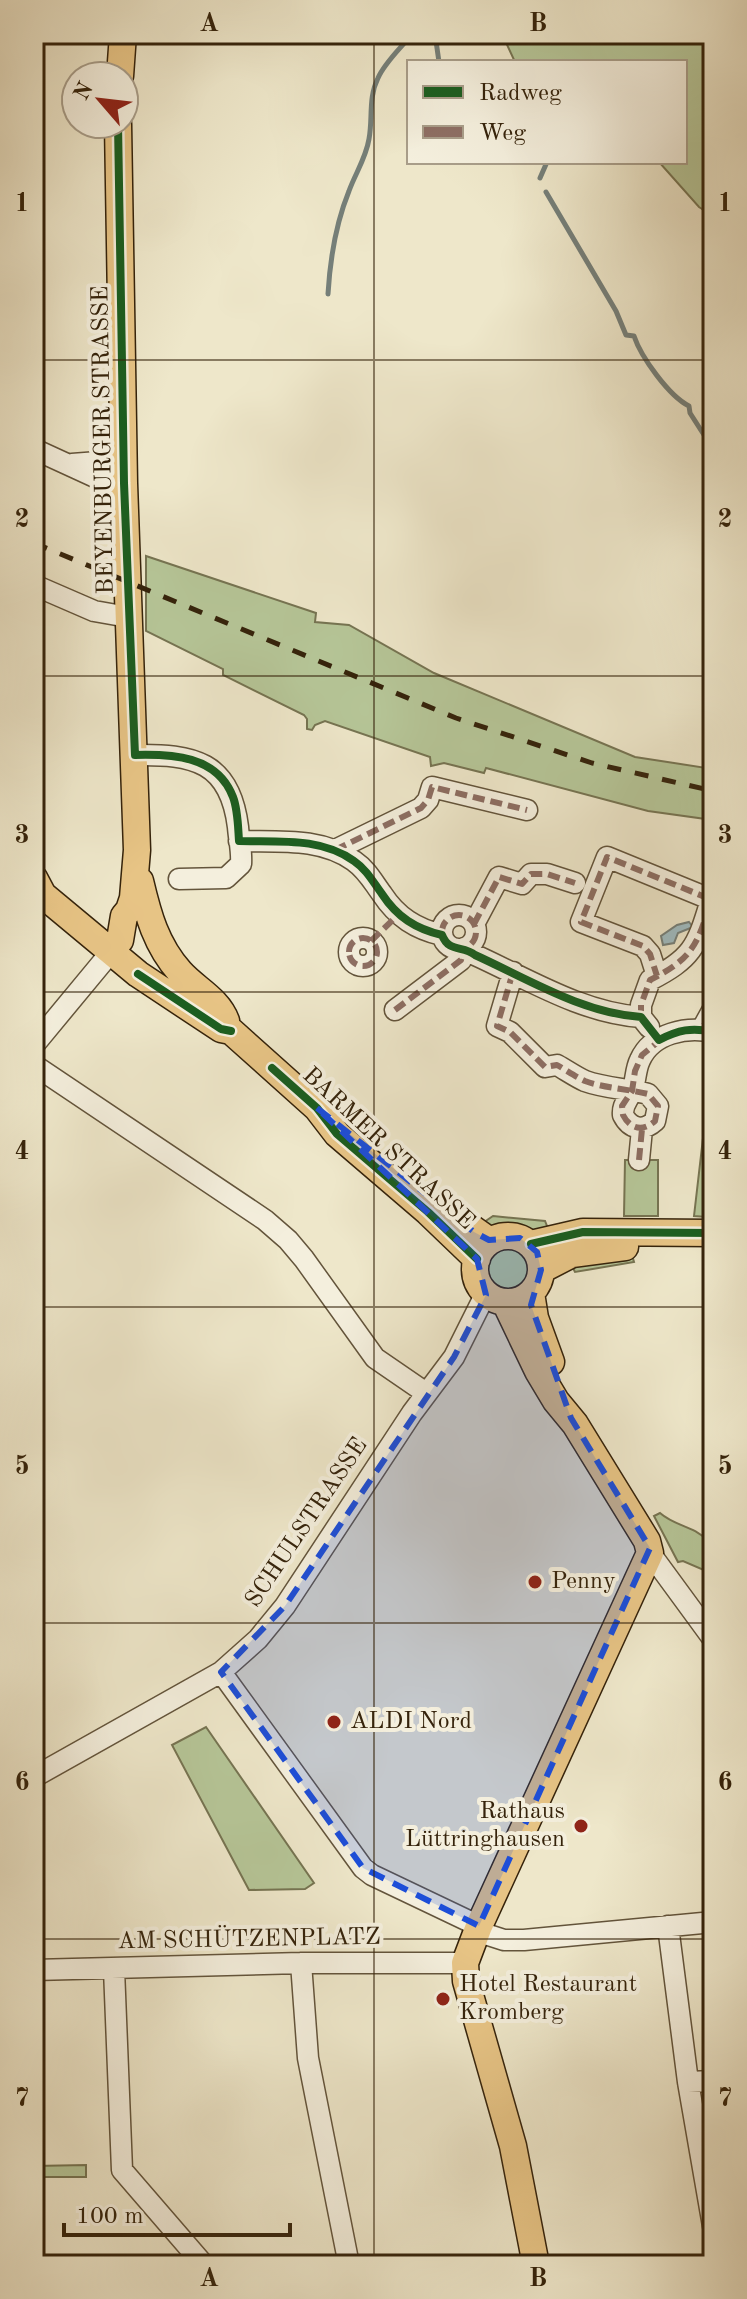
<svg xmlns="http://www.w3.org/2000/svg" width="747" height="2299" font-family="'Old Standard TT',serif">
<rect width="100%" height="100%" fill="#eee7ca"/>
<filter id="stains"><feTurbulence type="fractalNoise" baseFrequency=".0025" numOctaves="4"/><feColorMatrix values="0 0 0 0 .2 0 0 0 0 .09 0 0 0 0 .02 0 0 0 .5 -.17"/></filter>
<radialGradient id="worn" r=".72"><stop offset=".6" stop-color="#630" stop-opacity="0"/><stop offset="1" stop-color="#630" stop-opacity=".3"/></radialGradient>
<path fill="#b6c698" stroke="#767452" stroke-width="2" d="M502,34h211v182l-14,-9 -40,-45h26v-100h-170z
M146,556l170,57 -1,9 34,3 85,48 201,84 78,12v51l-65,-9 -162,-43 -2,5 -40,-10 -13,3 -1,-9 -105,-36 -10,4 -3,5 -5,-1v-10l-3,-4 -81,-40v-6l-77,-38z
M703,1138l10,1v28h-6l1,34h5v11h-6v5l-13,-1z
M625,1160h33v56h-34z
M493,1216l52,5 6,15h-18l-21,-7 -17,2 -18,-4z
M486 1268a22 22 0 1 1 44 0a22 22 0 1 1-44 0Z
M632,1255l2,7 -59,10 -6,-12z
M660,1513c16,14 33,12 48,28l5,-2v35l-30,-13 -5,1 -24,-46z
M206,1727l108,156 -9,6 -56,1 -77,-145z
M86,2165v12h-52v-11z"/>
<path fill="#9fbcc2" stroke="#757f79" stroke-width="2" d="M689,922l4,5 -15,6 -4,10 -11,2 -2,-9 16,-11z"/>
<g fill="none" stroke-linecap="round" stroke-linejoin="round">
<path stroke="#757f79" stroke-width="5" d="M435,34l4,28
M540,178l7,-16
M546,192l70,119 10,24 8,1c7,21 35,60 55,70l1,7 23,36
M328,294c2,-34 8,-71 21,-103 6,-17 17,-33 20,-52 4,-21 -1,-41 9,-61 7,-16 23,-30 34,-44"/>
<defs>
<path id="minor" d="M34,449l61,28 29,6
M72,464l52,-4
M34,585l60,26 34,6
M135,755c58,-1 95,6 103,72 1,13 4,25 3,37l-15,14 -47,1
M239,841c39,1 82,-4 115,20 13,9 19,21 28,33 15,23 34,35 60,41
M335,850l86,-42 7,-8 4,-13 95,23
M442 932a17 17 0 1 1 34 0a17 17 0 1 1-34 0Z
M474,924l25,-47 23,7 9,-10h16l28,9
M349 952a14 14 0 1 1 28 0a14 14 0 1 1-28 0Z
M466,948l9,7c53,24 107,58 166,62l8,10
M513,972l-16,54 13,6 35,35 12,-2c9,5 19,12 28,16 19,7 43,8 63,13l10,12 -3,15c-12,11 -25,8 -32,-6 -1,-11 5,-14 9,-24 4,-9 3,-21 8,-31 12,-27 47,-34 73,-28
M395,1010l66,-50 3,-12
M641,1017v-12l9,-25c41,-21 47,-33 60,-77l-5,-6 -98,-40 -26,65 62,24 7,8 7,22
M702,1029l11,-20
M34,1045l77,-93
M34,1065l231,155 23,20 16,19 71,99 51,35
M639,1160l3,-31
M650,1553l63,86
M221,1672l142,196 9,7 107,51
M34,1777l187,-105 37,-33 27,-33 127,-193 42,-56 32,-64
M668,1926l20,156 25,144
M476,1931l28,9h20l189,-18
M301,1963l7,95 41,207
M114,1969l8,201 82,95
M34,1970l267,-7h164
M688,2082l25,-1"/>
<path id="major" d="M120,76l3,-42
M118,124l6,359 13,367 -4,48 -4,12 -5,6 -4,24
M34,878l9,17 95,79 83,55 10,2 86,77 20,26 91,78 49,47
M140,881c8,34 16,64 40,91 15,17 38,27 46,49
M452,1214l38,27
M475 1269a33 33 0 1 1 66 0a33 33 0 1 1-66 0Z
M531,1244l52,-12 130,1
M541,1270l31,-16 53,-7
M531,1293l4,25 16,44
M505,1302l33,69 18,30 19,23 72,117 3,12 -171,373 -14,37 1,18 47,165 23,119"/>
</defs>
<use href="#minor" stroke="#63543b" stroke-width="23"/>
<use href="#major" stroke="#35230b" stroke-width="29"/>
<use href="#minor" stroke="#f4efdd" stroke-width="20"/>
<use href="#major" stroke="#e7c485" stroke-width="26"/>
<path stroke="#35230b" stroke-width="5" stroke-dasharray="14 14" stroke-linecap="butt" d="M34,525l10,4
M34,543l422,175 136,45 121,28"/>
<path stroke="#8d6e63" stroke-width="6" stroke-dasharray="12 6" stroke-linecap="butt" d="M335,850l86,-42 7,-8 4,-13 95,23
M442 932a17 17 0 1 1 34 0a17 17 0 1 1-34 0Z
M474,924l25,-47 23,7 9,-10h16l28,9
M349 952a14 14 0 1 1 28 0a14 14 0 1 1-28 0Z
M371,941l27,-26
M513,972l-16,54 13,6 35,35 12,-2c9,5 19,12 28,16 19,7 43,8 63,13l10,12 -3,15c-12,11 -25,8 -32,-6l-1,-9 10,-15 3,-20 7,-16 22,-18
M395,1010l66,-50 3,-12
M641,1017v-12l9,-25c41,-21 47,-33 60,-77l-5,-6 -98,-40 -26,65 62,24 7,8 7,22
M702,1029l11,-20
M639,1160l3,-31"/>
<defs>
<path id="cycleway" d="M118,124l6,359 11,272c36,-1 82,0 98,42 5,13 5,30 6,44 39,1 82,-4 115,20 13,9 19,21 28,33 15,23 34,35 60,41 7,18 21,10 33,20 53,24 107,58 166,62l18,23c19,-10 33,-13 54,-8
M138,974l83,55 10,2
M272,1068l45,40 20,26 91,78 49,47
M531,1244l52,-12 130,1"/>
</defs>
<use href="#cycleway" stroke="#f4efdd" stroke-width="13"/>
<use href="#cycleway" stroke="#1b5e20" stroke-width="8"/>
</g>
<path fill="#1d4ed8" fill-opacity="0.2" stroke="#1d4ed8" stroke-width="6" stroke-dasharray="16 10" stroke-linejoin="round" d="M317,1108l157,124 15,8 31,-2 17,14 4,18 -10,35 40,113 79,130 -171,378 -116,-58 -142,-196 64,-66 169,-249 32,-62 -9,-36z"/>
<path fill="none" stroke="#35230b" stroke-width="2" stroke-opacity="0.55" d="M374,34v2231M34,360h679M34,676h679M34,992h679M34,1307h679M34,1623h679M34,1939h679"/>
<g fill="#8f2418" stroke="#f4efdd" stroke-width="3">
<circle cx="535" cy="1582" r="8"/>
<circle cx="334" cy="1722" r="8"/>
<circle cx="581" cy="1826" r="8"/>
<circle cx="443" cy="1999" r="8"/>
</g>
<g text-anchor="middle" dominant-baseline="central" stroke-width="8" stroke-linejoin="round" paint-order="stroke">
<g font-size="24" fill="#35230b" stroke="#f4efdd">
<text transform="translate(104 440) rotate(-91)">BEYENBURGER STRASSE</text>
<text transform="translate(388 1149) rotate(43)">BARMER STRASSE</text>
<text transform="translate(307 1523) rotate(-56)">SCHULSTRASSE</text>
<text transform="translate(249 1940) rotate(-1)">AM SCHÜTZENPLATZ</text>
</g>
<g font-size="24" fill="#35230b" stroke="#f4efdd" text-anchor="start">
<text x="551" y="1582">Penny</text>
<text x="350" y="1722">ALDI Nord</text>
<text x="565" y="1812" text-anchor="end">Rathaus<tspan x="565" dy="28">Lüttringhausen</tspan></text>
<text x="459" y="1985">Hotel Restaurant<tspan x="459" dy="28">Kromberg</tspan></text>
</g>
</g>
<rect width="747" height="2299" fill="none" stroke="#eee7ca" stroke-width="88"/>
<rect x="407" y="60" width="280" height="104" fill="#f4efdd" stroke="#a89d89" stroke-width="2"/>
<rect x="423" y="86" width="40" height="12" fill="#1b5e20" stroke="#a89d89" stroke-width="2"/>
<text x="479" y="100" font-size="24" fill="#35230b">Radweg</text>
<rect x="423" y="126" width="40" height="12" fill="#8d6e63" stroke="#a89d89" stroke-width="2"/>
<text x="479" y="140" font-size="24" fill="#35230b">Weg</text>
<g transform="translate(100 100) rotate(298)"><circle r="38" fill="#f4efdd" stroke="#a89d89" stroke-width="2"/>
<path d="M0-6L14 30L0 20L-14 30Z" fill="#8f2418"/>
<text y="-12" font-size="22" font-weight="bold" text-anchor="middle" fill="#35230b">N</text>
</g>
<path d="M64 2223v12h226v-12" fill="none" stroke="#35230b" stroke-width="4"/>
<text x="76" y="2223" font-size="24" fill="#35230b" stroke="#f4efdd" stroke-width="6" paint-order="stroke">100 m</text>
<rect x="44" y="44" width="659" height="2211" fill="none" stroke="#35230b" stroke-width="3"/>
<g font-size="26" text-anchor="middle" font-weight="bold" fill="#35230b">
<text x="209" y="31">A</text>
<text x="538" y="31">B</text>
<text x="22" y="211">1</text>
<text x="725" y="211">1</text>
<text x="22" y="527">2</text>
<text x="725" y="527">2</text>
<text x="22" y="843">3</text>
<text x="725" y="843">3</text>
<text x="22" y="1159">4</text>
<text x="725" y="1159">4</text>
<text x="22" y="1474">5</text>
<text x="725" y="1474">5</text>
<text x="22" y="1790">6</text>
<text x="725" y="1790">6</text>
<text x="22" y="2106">7</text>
<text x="725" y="2106">7</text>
<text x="209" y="2286">A</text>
<text x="538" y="2286">B</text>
</g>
<rect width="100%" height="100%" filter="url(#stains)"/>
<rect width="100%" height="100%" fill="url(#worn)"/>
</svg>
